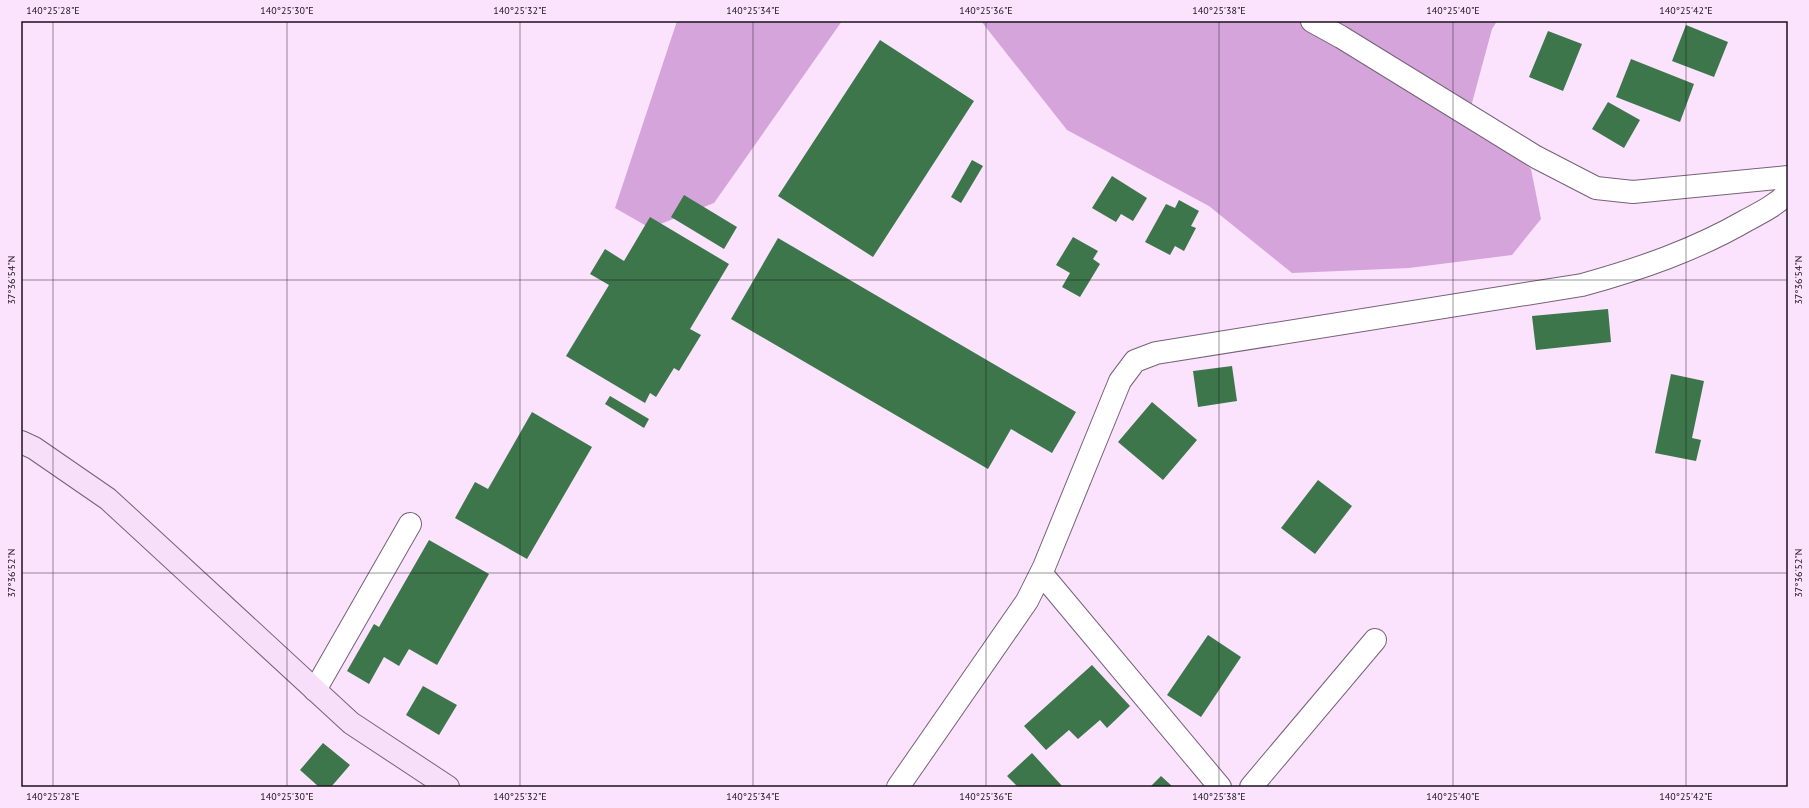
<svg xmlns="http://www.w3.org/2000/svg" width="1809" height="808" font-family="'PT Sans',sans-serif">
<rect width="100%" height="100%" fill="#fbe2fd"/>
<path fill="#d4a4da" d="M677,21h165l-128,182 -64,25 -35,-20z
M981,21h516l-5,8 -23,85 62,55 10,50 -29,36 -103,13 -117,5 -83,-67 -142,-76z"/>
<path fill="#3c764a" d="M1686,25l42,17 -14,35 -42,-16z
M1548,31l34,13 -19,47 -34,-14z
M880,40l94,61 -101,156 -95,-61z
M1631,59l63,25 -14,38 -64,-25z
M1608,102l32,18 -16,28 -32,-19z
M972,160l11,6 -22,37 -10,-6z
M1112,176l35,22 -14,23 -12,-7 -5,8 -24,-14z
M684,195l53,32 -13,22 -53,-32z
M1179,200l20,11 -8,15 5,2 -12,23 -9,-5 -5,9 -25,-13 21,-38 9,4z
M650,217l79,47 -39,65 11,6 -22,36 -5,-3 -18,29 -6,-4 -5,10 -79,-47 43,-71 -19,-11 15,-25 19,12z
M1073,237l25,14 -5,8 7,5 -20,33 -18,-10 8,-14 -14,-8z
M778,238l298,174 -24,41 -41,-24 -23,40 -257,-150z
M1608,309l3,33 -75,8 -4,-34z
M1232,366l5,35 -39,6 -5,-36z
M1671,374l33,7 -12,57 9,2 -5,21 -41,-8z
M610,396l39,23 -5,9 -39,-24z
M1152,402l45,38 -34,40 -45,-38z
M532,412l60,35 -65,112 -72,-41 20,-36 13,7z
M1318,480l34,26 -37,48 -34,-26z
M429,540l60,34 -52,91 -28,-16 -10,17 -15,-9 -15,27 -22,-13 27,-47 5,3z
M1208,635l33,22 -40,60 -34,-22z
M1092,665l38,41 -23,22 -7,-8 -22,19 -9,-9 -23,20 -22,-24z
M423,686l34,19 -18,30 -33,-20z
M323,743l27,22 -19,22h-12l-19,-17z
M1032,753l31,34h-45l-11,-11z
M1161,776l12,11h-23z"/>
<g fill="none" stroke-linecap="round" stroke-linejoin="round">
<defs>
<path id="street" d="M1312,21l29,16 195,120 60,31 37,4 155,-15
M1041,573l179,214
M315,690l95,-166
M898,787l129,-186 17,-34 76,-186 15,-20 21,-8 426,-68c58,-16 113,-35 165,-65 15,-8 29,-15 41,-27
M1251,787l124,-147"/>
<path id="secondary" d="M21,442l13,6 74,51 243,224 97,64"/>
</defs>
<use href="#street" stroke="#766179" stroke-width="24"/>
<use href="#secondary" stroke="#766179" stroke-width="24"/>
<use href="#street" stroke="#fff" stroke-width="22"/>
<use href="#secondary" stroke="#f7dffa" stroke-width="22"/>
</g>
<path fill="none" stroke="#1a121b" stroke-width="1" stroke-opacity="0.45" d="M53,21v766M287,21v766M520,21v766M753,21v766M986,21v766M1219,21v766M1453,21v766M1686,21v766M21,280h1767M21,573h1767"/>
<rect width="1809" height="808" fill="none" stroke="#fbe2fd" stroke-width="44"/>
<rect x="22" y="22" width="1765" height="764" fill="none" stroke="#1a121b" stroke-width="1.5"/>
<g font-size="10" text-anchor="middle" fill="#1a121b">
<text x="53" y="14">140°25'28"E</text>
<text x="287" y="14">140°25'30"E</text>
<text x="520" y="14">140°25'32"E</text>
<text x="753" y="14">140°25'34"E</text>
<text x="986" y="14">140°25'36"E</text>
<text x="1219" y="14">140°25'38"E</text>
<text x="1453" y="14">140°25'40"E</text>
<text x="1686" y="14">140°25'42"E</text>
<text transform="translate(11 280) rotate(-90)" y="4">37°36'54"N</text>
<text transform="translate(1798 280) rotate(-90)" y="4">37°36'54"N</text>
<text transform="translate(11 573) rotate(-90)" y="4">37°36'52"N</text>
<text transform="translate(1798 573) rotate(-90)" y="4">37°36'52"N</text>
<text x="53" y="800">140°25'28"E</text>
<text x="287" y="800">140°25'30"E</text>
<text x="520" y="800">140°25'32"E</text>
<text x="753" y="800">140°25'34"E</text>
<text x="986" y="800">140°25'36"E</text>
<text x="1219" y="800">140°25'38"E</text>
<text x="1453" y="800">140°25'40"E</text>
<text x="1686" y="800">140°25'42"E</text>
</g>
</svg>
